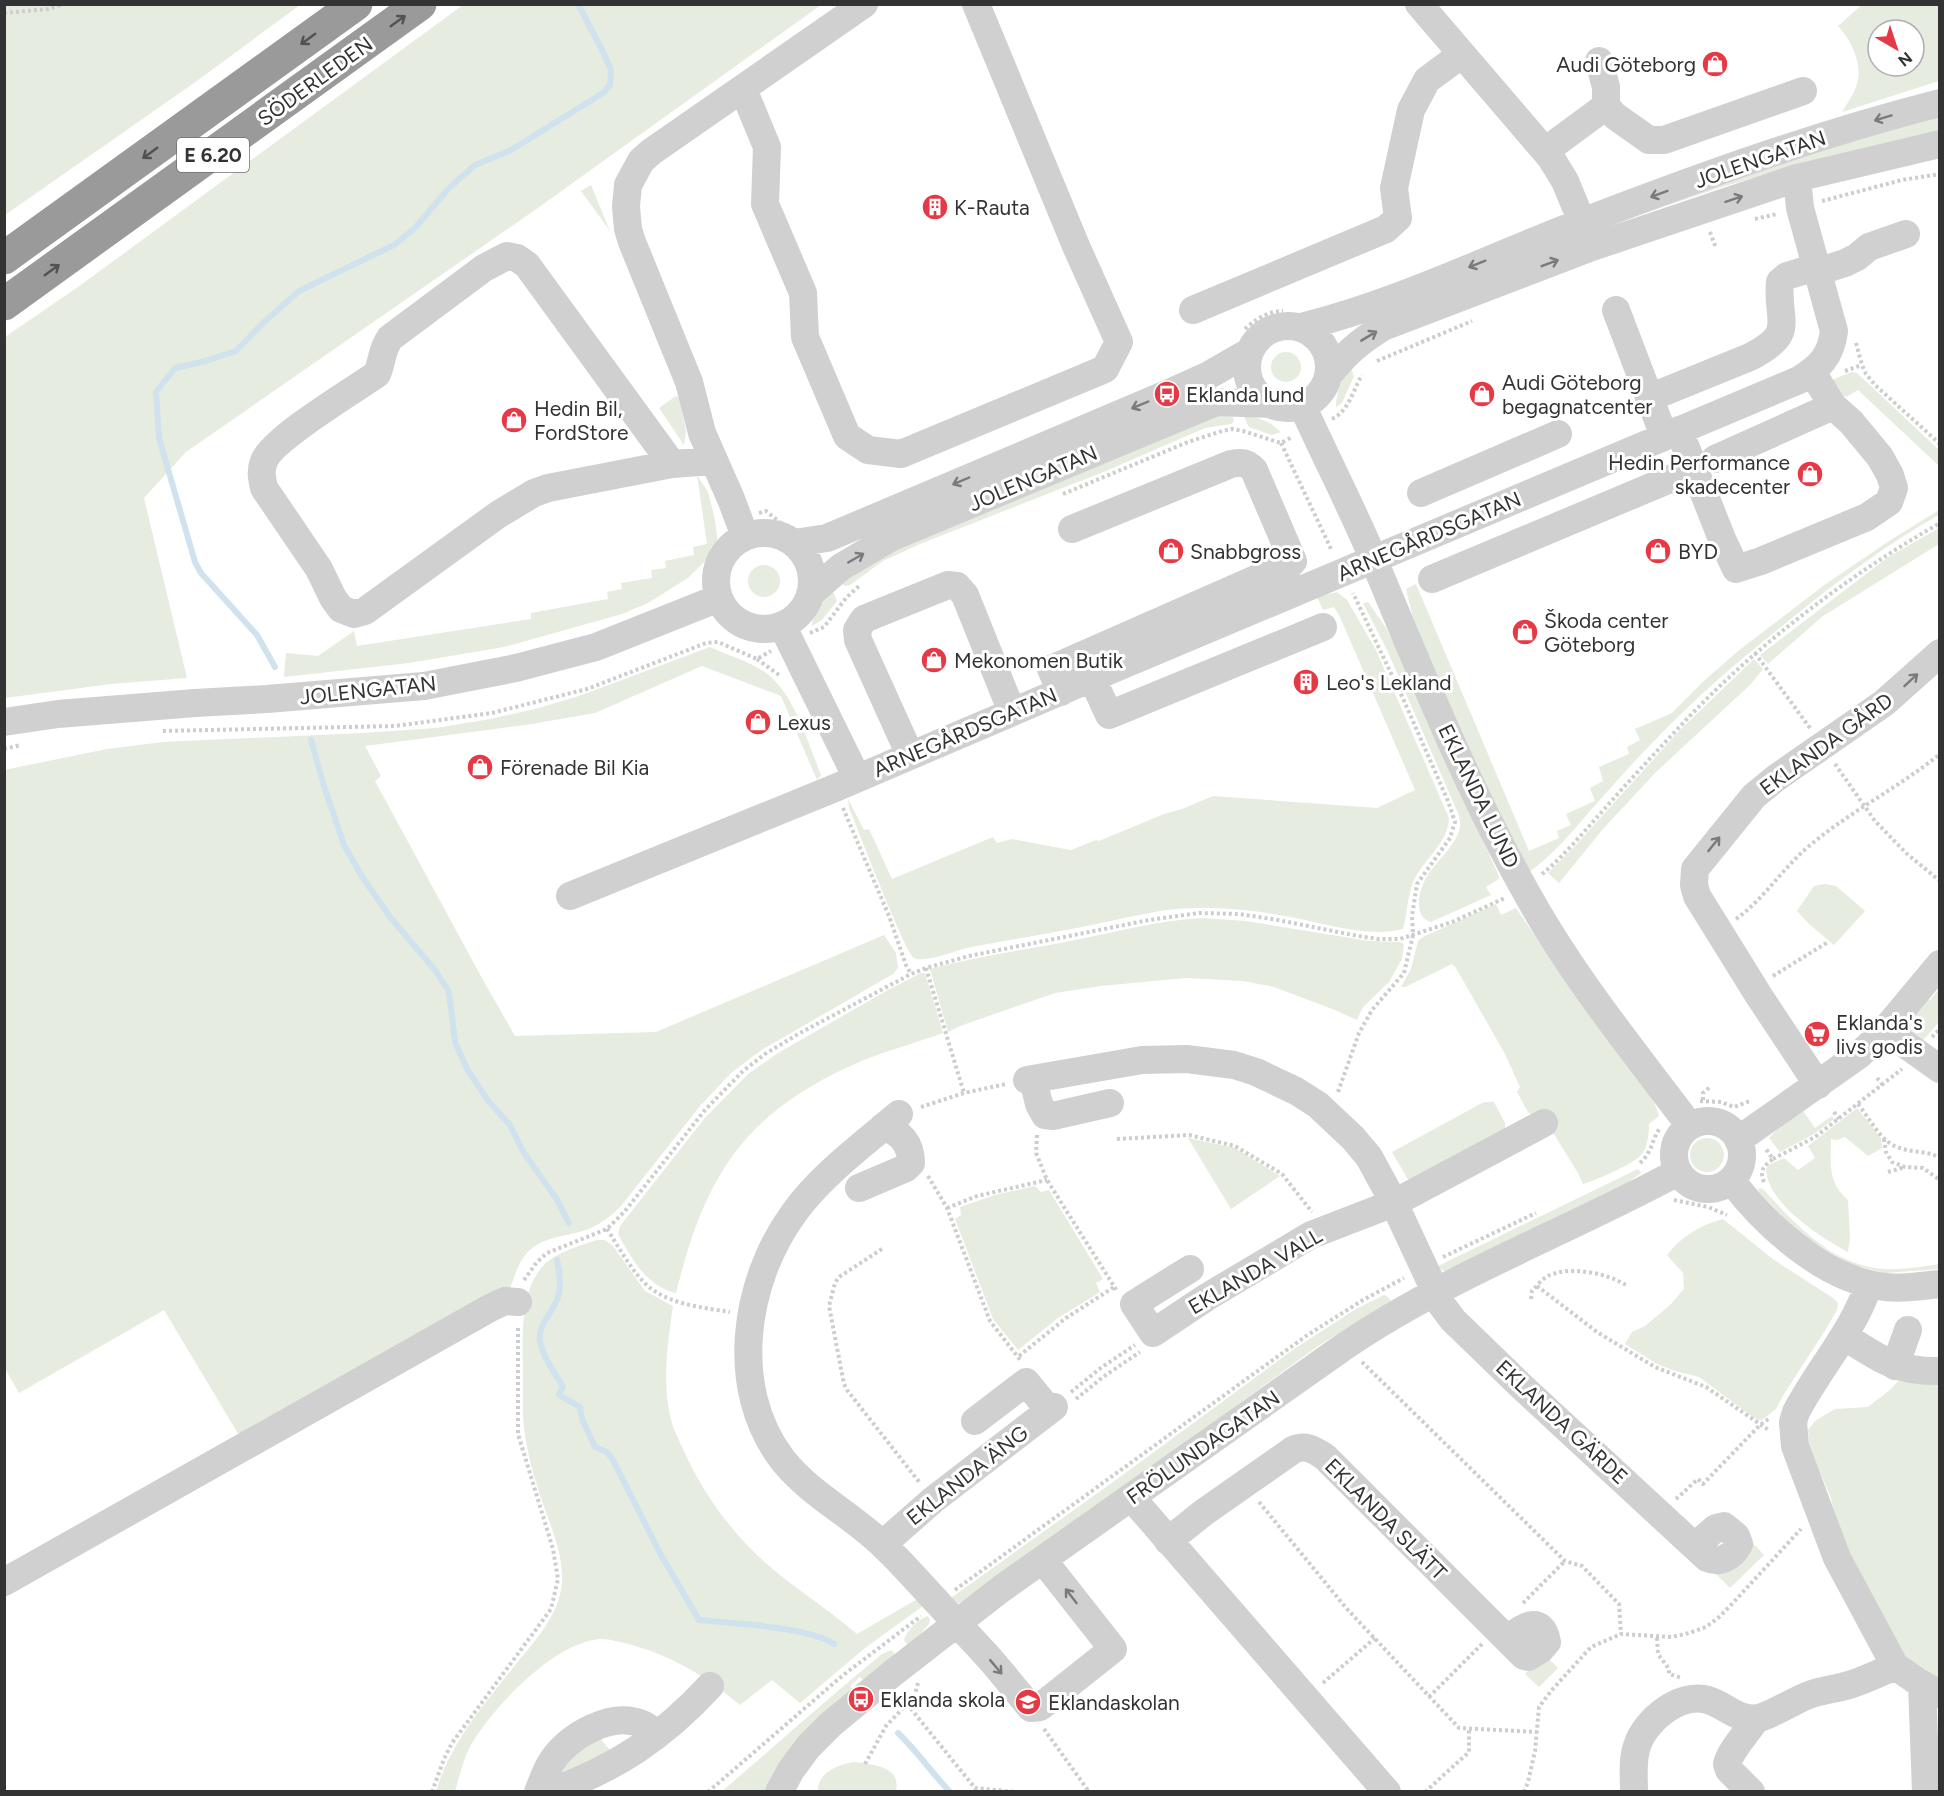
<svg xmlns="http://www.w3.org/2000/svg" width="1944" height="1796" font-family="Figtree,sans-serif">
<rect width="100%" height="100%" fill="#fff"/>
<path fill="#e6ecdf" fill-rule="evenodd" d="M5,4h295v1l-106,78 -189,132z
M1863,4l76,1v76l-97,31c5,-8 11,-17 14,-25 8,-21 -4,-46 -18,-61zM1878,30h36v36h-36z
M463,5h358l-286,205 -349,242 -42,46 43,180 -76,6 -106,14v-361l73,-50z
M1939,117v15l-124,28 -93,27 -86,29c97,-42 201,-72 303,-99z
M591,185l19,46 -29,-40z
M1271 367a15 15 0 1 1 30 0a15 15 0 1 1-30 0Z
M1350,366l4,10 -12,27 -6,4c0,-14 6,-28 14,-41z
M1852,372l5,1 82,77v16l-81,-76 -12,7 -6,-2 -11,-14z
M676,396l3,2 7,33 -2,14 -25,-37z
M1247,414l23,9 11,9 -9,3 -23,-8 -6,-12z
M1220,415l13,2 1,4 -3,3 -26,4 -99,43 -186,73 -37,17 -33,24 -5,1 -4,-3 22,-19z
M697,475l11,17 7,28 3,23 -6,11 -24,24 -40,25 -26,11 -118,33 -95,16 -125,14 2,-24 32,3 36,-25 3,15 174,-27v-6l77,-14 -1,-7 15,-3 -1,-6 31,-5 -1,-8 15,-2 -1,-7 29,-6 -1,-8 14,-3z
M1939,510v5c-54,30 -104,68 -152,107 -46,37 -89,73 -129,115 -24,24 -46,49 -68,74 -19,22 -37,44 -61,61l-31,-57 -82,-185 -10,-41 10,-5 113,267 30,-13 -2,-7 14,-6 -5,-11 29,-13 -5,-13 13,-7 -4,-14 30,-13 -2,-7 13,-7 -5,-11 37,-16 34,-34 32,-28 85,-65 66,-45z
M1939,528v16l-116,72 -55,48 -8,-9 127,-97z
M748 581a16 16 0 1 1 32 0a16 16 0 1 1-32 0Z
M832,589l5,12 -15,19 -10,6c0,-14 9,-28 20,-37z
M1337,592l10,8 29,50 73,168c-1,25 -23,39 -34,60 -8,16 -7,34 -12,51 -35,9 -77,-5 -112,-12 -44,-8 -87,-13 -131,-6 -33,6 -66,14 -99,20 -32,6 -66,11 -98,18 -10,3 -41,14 -49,9 -9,-5 -57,-131 -65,-150l-1,-9 16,31 5,-1 23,50 101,-42 4,6 15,-4 59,11 25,-10 3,1 65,-27 18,-5 31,-13 164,12 38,-18 -75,-173 -6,-10 -11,3 -6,-13z
M1368,602l18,26 14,27 98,219 1,5 -13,8 5,8 -60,27c-17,-5 -13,-27 -7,-40 9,-19 28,-31 35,-51 2,-7 1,-12 -1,-18l-71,-163 -21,-41 -3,-6z
M710,647c17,8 41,15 56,26 28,20 42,70 55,102l-4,5 -36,-84 -79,-30 -107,47 -63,11 -167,22 16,30 -6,5 108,199 32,56 141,-4 228,-97 12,18 2,15 -5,6 -133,77 -29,22 -31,33 -79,100c-10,10 -21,19 -35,24 -21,7 -44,6 -60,24 -8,10 -12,23 -16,35l-267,153 -79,-132 -145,83 -15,-26v-597l103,-21 56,-7 200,-9 73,-5 54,-9 45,-10 44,-13z
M1754,659l9,10 -12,15 -95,88 -53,57 -44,54 -11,-10 28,-28 103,-114z
M1825,884l11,2 29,25 -31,34 -25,-21 -12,-13 17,-25z
M1496,904l5,11 15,-7 32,47 104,141 7,20 -10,8c0,9 -1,19 -5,27 -6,12 -48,29 -61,33l-5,-11 -26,-42 -24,-19 -11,-20 3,-5 -15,-33 -49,-86 -4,-4 -47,23h-4l10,-18 7,-28 5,-4z
M1202,918l44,3 123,20 31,1 4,2 -2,15 -13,23 -26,25 -6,13 -22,-10 -61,-23 -31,-6 -57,-3 -85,8 -46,7 -95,33 -12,6 -18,-63c47,-13 96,-19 145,-29 42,-8 84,-20 127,-22z
M921,973h4l18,60c-31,11 -65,20 -95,34 -109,51 -144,114 -172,226 -30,-7 -44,-34 -58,-59l2,-8 84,-107 44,-45 30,-21 110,-63z
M1939,989v33l-20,23 -23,-14 29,-34 5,3z
M1484,1102h10l11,21v7l-95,53 -18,-31z
M1857,1108l24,30 1,10 -14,8 -23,-19 -8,3 -6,-1c0,26 -4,42 17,61l2,39 -2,13c-28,-15 -81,-49 -82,-83l3,-4 15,-7 14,12 17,-12 -7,-12z
M1803,1111l12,17 17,-12 2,3 -20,15 -34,18 -11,-14 21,-22z
M1690 1155a17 17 0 1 1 34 0a17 17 0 1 1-34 0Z
M1188,1138l47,10 45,28 -49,33z
M1638,1169l3,4 -28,20 -167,79 -10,-5z
M1035,1186l6,6 8,-2 54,89 -7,4 4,9 -42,26 -40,32 -25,-31 -38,-100 6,-4 -1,-8 35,-12z
M1760,1188l3,1c32,35 70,77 121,80 18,1 37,-2 55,-5v5l-54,4 -32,-8 -52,-30 -41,-42 -2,-4z
M1723,1219l51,41 59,38 5,5 -1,7 -11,19 -42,65 -8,15 -14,11h-4l-8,-5 -51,-38 -24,-6 -18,-7 -32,-20 7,-12 13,-6 25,-21 14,-16 -1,-16 -16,-18c15,-19 33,-30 56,-36z
M597,1240h8l8,6 32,45 28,15c-5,33 -11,76 -3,109 2,12 8,23 13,34 18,40 42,75 73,105 31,30 69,52 101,80l62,-36 4,8 -58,42 -65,55 -28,-23 -32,25c-34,-29 -71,-51 -115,-62 -7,-1 -15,-4 -22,-4 -45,0 -107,65 -129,101 -10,15 -14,35 -19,51l-19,1c13,-47 47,-86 76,-123 20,-25 47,-52 50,-86 2,-34 -17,-68 -26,-101 -5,-16 -9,-32 -11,-48 -3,-17 -2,-34 -2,-51 0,-26 -3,-71 7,-95 2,-7 8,-17 14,-23 11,-12 37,-20 53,-25z
M1384,1295l4,2 3,4 -73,45 -167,122 -191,135 -6,1 -6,-4 172,-123 174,-128 62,-40z
M1901,1378l38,4v301l-21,-11 -23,-28 -53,-104 -12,-45 -20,-45 -2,-20 7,-9 20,-12 33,-2 23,-18z
M1750,1540l14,15 -34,33 -14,-14z
M928,1616l2,4 -1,4 -20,23 -5,-7c3,-10 14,-21 24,-24z
M891,1650l5,5 -33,25 -3,-3 -10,9 3,3 -86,97 -3,5 -43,1c54,-46 106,-93 161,-138z
M1545,1655l13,13 -19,19 -14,-13z
M595,1732l18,22 -59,25z
M854,1762c18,3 47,3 42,29h-78c-1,-18 21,-27 36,-29z"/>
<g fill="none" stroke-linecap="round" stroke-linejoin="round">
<path stroke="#cfe2ee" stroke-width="6" d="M275,667l-18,-32 -56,-62 -6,-11 -36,-124 -3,-46 19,-24 27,-6 34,-11 28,-29 35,-31 95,-46 21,-17 33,-39 27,-24 36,-15 92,-57 7,-8 1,-15 -8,-18 -25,-48
M311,740l12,43 21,62 17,30 29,42 45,53 14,22 6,50 12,27 22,33 21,23 14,28 32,45 13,25
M557,1260c2,11 5,25 1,37 -5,16 -21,28 -18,45 4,18 15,30 23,45l-4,8 21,12 2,12 13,28 12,5 6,8 48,95 38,65c31,3 111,7 135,24
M898,1733c19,18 34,40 52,59"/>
<path stroke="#cdcdcd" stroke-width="4" stroke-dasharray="3 3" stroke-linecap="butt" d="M4,13l44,-4 16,-5
M1822,201l80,-21 38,-6
M1755,219l22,-5
M1710,232l6,16
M1245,329c11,-10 23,-18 38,-18
M1856,343l6,22 4,9 9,11 65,59
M1377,361l95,-40
M1845,371l17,-6
M1332,419c17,-8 21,-29 30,-44
M1281,443l51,108
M1063,494l125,-52 34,-11 10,-2 11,2 38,12 11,-6
M759,513l7,-2 16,13
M810,633l14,-6 22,-29 14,-13
M1755,653l55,75
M757,659l22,16
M163,731l232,-5 97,-13 95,-24 119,-46 12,-1 39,17 14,-8
M4,749l17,-4
M1835,764l40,57 31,32 34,28
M843,808l46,108 17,49 5,9
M1542,874c21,-17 39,-39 57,-59 28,-32 57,-63 86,-94 74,-78 161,-144 255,-198
M1736,919c28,-20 46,-50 72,-72 41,-35 90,-59 132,-93
M926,968l38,125
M1773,976l55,-34
M1932,1037l8,-8
M1877,1078l6,7
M1338,1092l21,-59 13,-23 32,-37 9,-38 -1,-19 5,-32 33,-46 5,-16 -7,-21 -43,-98 -52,-110
M1703,1100v-7l8,-7
M1700,1101l21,1 13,5 16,-6
M1858,1104c11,13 22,37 39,43 14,6 29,3 43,11
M921,1107l43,-14 42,-9
M1834,1112l5,7
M1037,1135l-1,18 11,27 70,111
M1117,1139l72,-4 46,11 47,28 30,38
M1884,1139l2,13 6,10 13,5 18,1 17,12
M1773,1159l42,-22 87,-68
M1640,1163c14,-13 11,-24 21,-36
M1888,1172l17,-5
M928,1176l19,32 43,113 31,40
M1764,1182c-5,-12 0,-16 9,-23l-7,-10
M1674,1200l34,7 19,8
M947,1208l30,-12 70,-16
M607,1229c12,18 28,49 46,61 21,15 53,18 77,22
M882,1249l-43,28 -4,6 -6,23 15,78 3,6 73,93
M1443,1257l93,-44
M524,1280l13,-18 10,-9 60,-24 18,-18 80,-101 38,-39 22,-17 35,-21 111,-59 15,-6 43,-12 180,-36 50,-7 40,1 39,6 80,16 20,3h22l52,-17 53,-24
M1537,1286l60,46 58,35 51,20 64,44
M1531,1299l1,-8c5,-5 10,-13 18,-16 22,-9 56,-2 76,10
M1019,1356l47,-38 48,-31
M1362,1362l203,199 17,5 37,38 2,30
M1071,1392l31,-25 33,-22
M1076,1399l27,-22 37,-25
M1676,1499l22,-20 5,5 57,-59 10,-7
M1259,1502l88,107 112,119 78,4
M955,1590l351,-254 57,-36 41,-22
M1523,1603l42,-42
M1657,1638l1,16 11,15v5l13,4
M918,1683l-3,11 -8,10 68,84 41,4
M1323,1683l52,-45
M1429,1697l53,-53
M1044,1729l43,60 -3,3
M865,1764l21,-38 21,-22
M432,1792l12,-33 8,-16 99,-134 7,-30 -5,-30 -35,-115v-109
M708,1792l134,-116 79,-60
M1425,1792l44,-40v-23
M1524,1792l4,-10 7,-31 4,-44 12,-16 40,-44 30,-13 51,3 17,-4 17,-6 12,-9 13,-13 70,-76"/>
<path stroke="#d0d0d0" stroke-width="28" d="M1419,4l132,154 14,23 24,58
M1599,61l7,26v19l9,10 34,24h15l139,-49
M743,89l24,58 -2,57 38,89 2,44 42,99 21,14 33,4 204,-85 14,-27 -43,-96 -100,-242
M1545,151l61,-45
M1817,272l28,-9 12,-6 12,-10 37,-13
M1193,310l193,-81 12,-11 -4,-30 17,-78 16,-30 35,-26
M1616,310l48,126
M1247 367a41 41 0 1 1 82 0a41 41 0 1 1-82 0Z
M1301,327c97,-24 188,-69 281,-105 117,-45 236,-88 358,-119
M1328,376c17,-22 31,-34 55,-49l209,-80 205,-69 143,-34
M1649,398l101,-41c48,-25 26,-34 30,-75l7,-6 29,-9
M1302,405c23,51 49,101 71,153 47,113 93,227 153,334 46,84 107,158 164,234
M1679,430l43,109 14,30 25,-8 106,-44 22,-15 5,-14 -4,-13 -10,-18 -29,-35 -18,-16 -21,-34
M1715,459l118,-53
M672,464l-145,-199 -10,-7 -10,-2 -23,12 -94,70c-9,13 -7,22 -13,36 -23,16 -105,65 -113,87 -4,10 -2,17 0,27l55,81 14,29 8,11 13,5 11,-3 134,-97 35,-21 14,-5 124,-24 41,-3
M1421,493l137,-59
M1072,529l159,-65c11,-2 15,-2 23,6l39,91 -10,11 10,21
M716 581a48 48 0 1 1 96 0a48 48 0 1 1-96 0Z
M745,536l-14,-37 -29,-66 -13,-51 -57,-140 -4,-13 -2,-23 2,-21 13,-24 10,-9 213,-148
M794,543l33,-5 340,-144 42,-19 40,-23
M1432,579l262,-110
M810,594l31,-27 51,-30 324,-135 55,2
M782,625l75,153
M1092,678l17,37 214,-88
M1061,692l-10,-23 225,-99 7,2
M4,722l54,-8 137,-11 72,-4 157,-13 92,-18 80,-21 123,-49
M910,755l-52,-115 -1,-10 7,-11 84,-34 9,1 8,9 47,117
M570,896l265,-108 257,-110 707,-298c21,-13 32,-24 35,-49l-34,-123 -3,-30
M1885,1030l55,39
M1033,1079l6,25 6,11 8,1 57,-13
M1027,1080l115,-20 45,-1 47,6 22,7 40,19 22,14 35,33 16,19 25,46 47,101 12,16 67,65 187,173c14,6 26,-2 32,-14l-3,-8 -12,-10 -8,2 -21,18
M1818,1085l-59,-89 -62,-100 -3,-11 1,-16 59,-73 22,-18 108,-75 56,-50
M899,1114c-34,29 -79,62 -105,99 -50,68 -66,175 -12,246 28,36 71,56 103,88 19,18 35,37 53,56 17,19 35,37 52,56 14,16 27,33 41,49l9,-1 73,-58 -70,-89
M1674 1155a34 34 0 1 1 68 0a34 34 0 1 1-68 0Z
M1738,1140l121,-85 26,-25 55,-66
M1731,1180c34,45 91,97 148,106 19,4 41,0 61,-2
M859,1188l47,-20 5,-5c0,-19 -10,-31 -28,-36
M1190,1269l-56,35 19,29 54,-36 104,-62 83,-32 150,-80
M1869,1284c-16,48 -50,84 -73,128l-3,10 2,24 42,112 58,108 23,16 22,12
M1844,1336c35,23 53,36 96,35
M1895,1366l13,-36
M975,1421l51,-39 23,28
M1131,1497l256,295
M1168,1541l35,-28 90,-63c13,-6 21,0 32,7l199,199 4,1 13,-8 6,-7c-5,-30 -27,-13 -40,-3
M883,1544l50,-44 121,-93
M4,1582l486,-274 15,-7 13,1
M1922,1684l4,108
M538,1792c4,-10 8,-22 14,-31 17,-25 59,-50 90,-37 6,2 10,7 15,11
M550,1792c65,-23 113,-55 160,-106
M779,1792l12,-22 17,-23 23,-23 62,-51 108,-84 344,-243c103,-70 224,-115 333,-174
M1634,1792c0,-15 -2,-32 3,-46 8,-26 43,-54 71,-46 17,5 32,22 51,18 15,-4 34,-17 50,-23 13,-5 27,-6 40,-10 16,-5 31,-12 46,-19
M1751,1792l-22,-22 -2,-6c4,-15 21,-32 30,-46"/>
<path stroke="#9a9a9a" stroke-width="33" d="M4,258l352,-254
M4,304l416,-300"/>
</g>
<defs><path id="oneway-shaft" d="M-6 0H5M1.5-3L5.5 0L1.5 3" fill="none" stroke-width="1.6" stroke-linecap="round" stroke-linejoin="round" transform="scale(1.5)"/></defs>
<g stroke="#525252">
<use href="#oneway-shaft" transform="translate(398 21) rotate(-36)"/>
<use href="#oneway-shaft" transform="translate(308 39) rotate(144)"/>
<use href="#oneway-shaft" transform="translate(150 153) rotate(144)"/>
<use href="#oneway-shaft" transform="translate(52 270) rotate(-36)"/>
</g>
<g stroke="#7a7a7a">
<use href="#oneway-shaft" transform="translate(1883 118) rotate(163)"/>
<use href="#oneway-shaft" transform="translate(1659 194) rotate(160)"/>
<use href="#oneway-shaft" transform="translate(1734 199) rotate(-18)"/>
<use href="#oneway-shaft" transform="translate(1550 263) rotate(-21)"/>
<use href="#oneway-shaft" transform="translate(1477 264) rotate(158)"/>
<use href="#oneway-shaft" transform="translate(1369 336) rotate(-31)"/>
<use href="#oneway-shaft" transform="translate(1140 405) rotate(157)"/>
<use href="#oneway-shaft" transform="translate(961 481) rotate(157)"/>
<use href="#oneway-shaft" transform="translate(856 558) rotate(-30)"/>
<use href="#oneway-shaft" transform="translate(1911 680) rotate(-43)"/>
<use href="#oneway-shaft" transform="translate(1714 844) rotate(-51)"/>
<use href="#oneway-shaft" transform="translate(1071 1596) rotate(-128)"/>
<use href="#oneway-shaft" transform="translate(996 1667) rotate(50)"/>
</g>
<defs>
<symbol id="shop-disc" viewBox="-11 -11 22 22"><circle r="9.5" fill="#e63946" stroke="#fff"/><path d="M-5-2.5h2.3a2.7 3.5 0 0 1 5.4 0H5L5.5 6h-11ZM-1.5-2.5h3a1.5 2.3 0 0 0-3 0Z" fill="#fff"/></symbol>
<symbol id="building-disc" viewBox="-11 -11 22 22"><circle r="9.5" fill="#e63946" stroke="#fff"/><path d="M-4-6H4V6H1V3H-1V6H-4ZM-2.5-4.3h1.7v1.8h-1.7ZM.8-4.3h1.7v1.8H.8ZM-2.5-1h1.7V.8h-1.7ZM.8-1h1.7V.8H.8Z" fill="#fff"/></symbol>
<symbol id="bus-disc" viewBox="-11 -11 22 22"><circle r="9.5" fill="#e63946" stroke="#fff"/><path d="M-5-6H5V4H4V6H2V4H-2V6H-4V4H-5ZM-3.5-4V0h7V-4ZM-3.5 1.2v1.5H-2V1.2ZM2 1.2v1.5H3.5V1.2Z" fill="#fff"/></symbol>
<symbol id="supermarket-disc" viewBox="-11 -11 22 22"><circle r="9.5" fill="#e63946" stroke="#fff"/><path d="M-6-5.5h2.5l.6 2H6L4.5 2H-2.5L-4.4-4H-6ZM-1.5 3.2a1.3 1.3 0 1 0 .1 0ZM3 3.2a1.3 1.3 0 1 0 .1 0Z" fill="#fff"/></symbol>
<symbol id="school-disc" viewBox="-11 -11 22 22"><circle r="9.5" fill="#e63946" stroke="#fff"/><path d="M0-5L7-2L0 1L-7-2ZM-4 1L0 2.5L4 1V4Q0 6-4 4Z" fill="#fff"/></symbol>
</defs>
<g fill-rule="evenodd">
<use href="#shop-disc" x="1700" y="49" width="30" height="30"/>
<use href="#building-disc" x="920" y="192" width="30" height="30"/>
<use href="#bus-disc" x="1152" y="379" width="30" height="30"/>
<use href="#shop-disc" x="1467" y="379" width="30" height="30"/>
<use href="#shop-disc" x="499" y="405" width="30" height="30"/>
<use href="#shop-disc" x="1795" y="459" width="30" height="30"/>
<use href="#shop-disc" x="1156" y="536" width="30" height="30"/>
<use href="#shop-disc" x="1643" y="536" width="30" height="30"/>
<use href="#shop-disc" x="1510" y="617" width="30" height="30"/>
<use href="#shop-disc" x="919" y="645" width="30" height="30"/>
<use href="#building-disc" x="1291" y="667" width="30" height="30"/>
<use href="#shop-disc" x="743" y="707" width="30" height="30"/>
<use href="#shop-disc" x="465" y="752" width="30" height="30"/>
<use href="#supermarket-disc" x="1802" y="1019" width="30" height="30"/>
<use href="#bus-disc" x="846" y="1684" width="30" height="30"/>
<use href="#school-disc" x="1013" y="1687" width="30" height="30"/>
</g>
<g text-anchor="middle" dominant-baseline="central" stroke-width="6" stroke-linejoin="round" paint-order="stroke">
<rect fill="#fff" stroke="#707070" stroke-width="1.5" x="177" y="138" width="72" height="34" rx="4.5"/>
<g font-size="20" font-weight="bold" fill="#333">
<text x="213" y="155">E 6.20</text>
</g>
<g font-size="21" fill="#333" stroke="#fff" text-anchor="start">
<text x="1696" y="64" text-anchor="end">Audi Göteborg</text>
<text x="954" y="207">K-Rauta</text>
<text x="1502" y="382">Audi Göteborg<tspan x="1502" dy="24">begagnatcenter</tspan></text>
<text x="1186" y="394">Eklanda lund</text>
<text x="534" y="408">Hedin Bil,<tspan x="534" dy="24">FordStore</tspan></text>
<text x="1790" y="462" text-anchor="end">Hedin Performance<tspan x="1790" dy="24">skadecenter</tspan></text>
<text x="1190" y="551">Snabbgross</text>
<text x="1678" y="551">BYD</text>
<text x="1544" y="620">Škoda center<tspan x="1544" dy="24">Göteborg</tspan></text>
<text x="954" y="660">Mekonomen Butik</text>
<text x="1326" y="682">Leo's Lekland</text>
<text x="777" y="722">Lexus</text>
<text x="500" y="767">Förenade Bil Kia</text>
<text x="1836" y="1022">Eklanda's<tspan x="1836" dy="24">livs godis</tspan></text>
<text x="880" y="1699">Eklanda skola</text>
<text x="1048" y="1702">Eklandaskolan</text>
</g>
<g font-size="21" fill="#333" stroke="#fff">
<text transform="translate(315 81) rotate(-36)">SÖDERLEDEN</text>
<text transform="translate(1760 159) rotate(-19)">JOLENGATAN</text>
<text transform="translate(1033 478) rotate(-23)">JOLENGATAN</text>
<text transform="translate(1429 536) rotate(-23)">ARNEGÅRDSGATAN</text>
<text transform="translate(368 690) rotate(-6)">JOLENGATAN</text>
<text transform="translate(965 732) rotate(-23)">ARNEGÅRDSGATAN</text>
<text transform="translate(1826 744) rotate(-36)">EKLANDA GÅRD</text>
<text transform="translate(1479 796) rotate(64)">EKLANDA LUND</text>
<text transform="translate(1255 1271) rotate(-30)">EKLANDA VALL</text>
<text transform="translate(1562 1422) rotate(43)">EKLANDA GÄRDE</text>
<text transform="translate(1203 1447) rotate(-35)">FRÖLUNDAGATAN</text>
<text transform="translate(967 1475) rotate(-38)">EKLANDA ÄNG</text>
<text transform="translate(1386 1519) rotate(45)">EKLANDA SLÄTT</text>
</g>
</g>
<rect width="1944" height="1796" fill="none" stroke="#333333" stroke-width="12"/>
<g transform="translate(1896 48) rotate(141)"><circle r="28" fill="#ffffff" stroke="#adadad" stroke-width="1.5"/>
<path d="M0-4.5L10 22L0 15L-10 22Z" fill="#e63946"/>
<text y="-9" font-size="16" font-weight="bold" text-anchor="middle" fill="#333333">N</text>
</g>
</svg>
